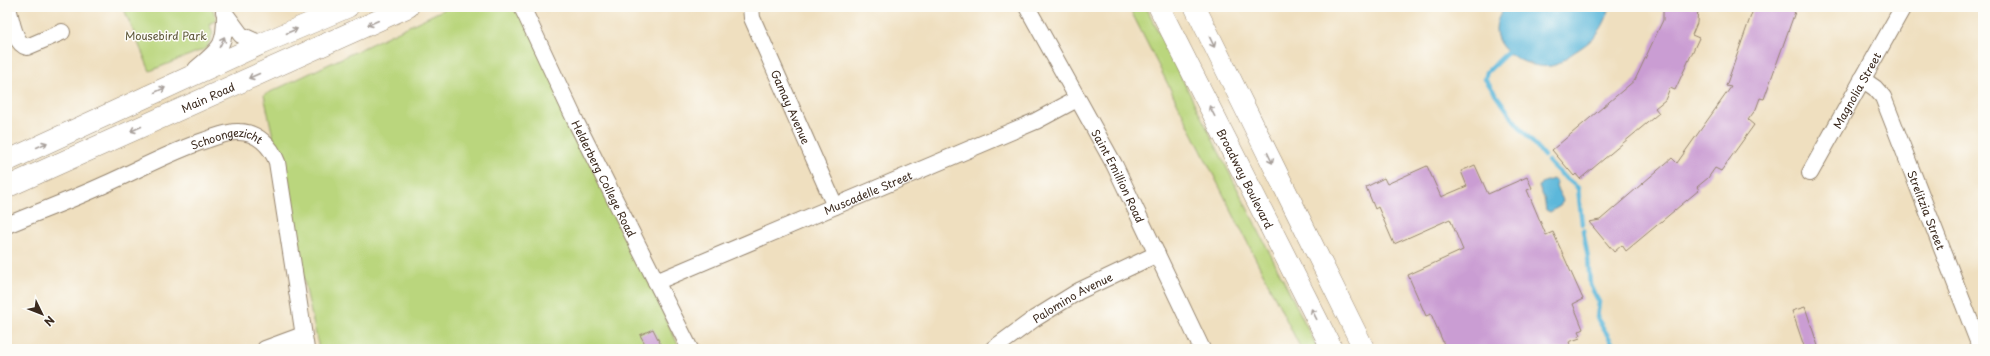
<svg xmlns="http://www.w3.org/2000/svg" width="1990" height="356" font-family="'Playpen Sans',sans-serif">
<rect width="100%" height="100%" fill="#fdfcf7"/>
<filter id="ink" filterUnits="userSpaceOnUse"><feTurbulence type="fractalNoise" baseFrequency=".025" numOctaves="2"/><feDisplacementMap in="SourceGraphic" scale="8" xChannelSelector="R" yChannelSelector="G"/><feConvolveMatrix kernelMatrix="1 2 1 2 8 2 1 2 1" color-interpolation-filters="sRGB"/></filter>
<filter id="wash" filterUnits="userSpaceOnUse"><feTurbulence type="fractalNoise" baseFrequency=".012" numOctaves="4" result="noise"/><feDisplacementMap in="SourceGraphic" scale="16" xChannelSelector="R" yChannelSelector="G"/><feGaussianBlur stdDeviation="0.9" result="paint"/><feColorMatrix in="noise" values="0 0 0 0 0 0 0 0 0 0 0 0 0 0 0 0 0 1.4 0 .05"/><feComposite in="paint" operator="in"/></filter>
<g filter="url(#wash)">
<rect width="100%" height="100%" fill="#efdfbf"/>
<path fill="#bad67d" stroke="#7a804e" d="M123,7h89l5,13 -8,4 4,9 -6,15 -57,23z
M449,7h72l159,342h-361l-55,-254z
M1129,7h17l172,342h-17z"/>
<path fill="#5cb7da" stroke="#4c707c" d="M1505,7h105c-7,24 -16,33 -37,46 -6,4 -12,10 -18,12 -9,3 -20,1 -28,-2 -26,-10 -42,-30 -22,-56z
M1553,179l4,4 -1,4 7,13 -3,6 -10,6 -4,-2 -2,-12 -5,-11 2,-4z"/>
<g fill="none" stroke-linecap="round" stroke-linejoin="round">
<path stroke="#5cb7da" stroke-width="4.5" d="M1507,53l-20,19 -2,7 29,41 30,36
M1548,161c10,12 19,17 30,27l4,36
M1583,230l5,28 2,27 9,17 -2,16 19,31"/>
</g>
<g id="blocks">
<path fill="#ca9dd3" d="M1663,7h35l-1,16 -5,12 7,3 -24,52 -5,-2 -5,12 -10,8 4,5 -79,66 -4,-5 -2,2 -22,-26 83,-70 28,-60z
M1754,7h36l-1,2 6,3 -31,87 -4,-1 -4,11 -8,11 6,5 -33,46 -6,-3 -7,10 -11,9 2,3 -73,61 -4,-6 -8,7 -25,-30 11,-2 72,-62 5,5 54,-76 -5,-1z
M1475,165l13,29 39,-17 5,11 -5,2 19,45 7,-3 30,67 -10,5 10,25 -4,2 2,4 -2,1 1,2 -11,4 3,7h-126l-15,-35 -5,2 -18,-41 55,-25 -13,-31 -56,25 -16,-37 -3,2 -9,-22 18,-9 3,6 40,-18 14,31 26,-11 -6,-15z
M1805,307l14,42h-14l-13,-38z
M653,329l8,16 -8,4h-5l-8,-14z"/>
</g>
</g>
<g filter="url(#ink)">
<use href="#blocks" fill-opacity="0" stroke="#95846e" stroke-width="1"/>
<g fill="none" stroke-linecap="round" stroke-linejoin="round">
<defs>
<g id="minor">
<path d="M8,7c3,11 6,37 19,40l35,-15"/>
<path id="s1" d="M522,7l54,115 114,227"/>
<path id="s2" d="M751,7l1,11 83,188"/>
<path id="s3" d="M1027,7l88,159 87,183"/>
<path d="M224,12l17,23 20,9"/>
<path d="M196,69c24,-21 29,-21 29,-54"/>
<path id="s4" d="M1862,79l13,9 8,9 98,252"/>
<path id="s5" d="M1810,173l93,-166"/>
<path id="s6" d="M7,225c33,-14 67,-26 99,-41 34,-15 64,-32 100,-44 10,-3 22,-9 33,-8 18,0 32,14 38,30l29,187"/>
<path id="s7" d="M656,282l380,-161 41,-22"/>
<path d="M265,349l38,-14"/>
<path id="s8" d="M993,349l41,-30 45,-28 78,-37"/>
</g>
<g id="major">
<path id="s9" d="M1159,7l173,342"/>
<path d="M1195,7l169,342"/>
<path d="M7,161l254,-117 87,-37"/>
<path id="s10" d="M7,187l401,-180"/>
</g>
</defs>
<use href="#minor" stroke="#95846e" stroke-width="18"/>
<use href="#major" stroke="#95846e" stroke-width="22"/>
<use href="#minor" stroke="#fff" stroke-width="16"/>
<use href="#major" stroke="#fff" stroke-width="21"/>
</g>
<defs><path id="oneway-shaft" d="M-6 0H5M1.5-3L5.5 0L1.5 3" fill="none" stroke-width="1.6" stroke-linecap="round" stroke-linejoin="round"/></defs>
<g stroke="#a79f9a">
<use href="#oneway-shaft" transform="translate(373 23) rotate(156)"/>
<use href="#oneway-shaft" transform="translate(292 31) rotate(-23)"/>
<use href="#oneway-shaft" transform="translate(222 42) rotate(-64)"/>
<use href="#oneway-shaft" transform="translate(1212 42) rotate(64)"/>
<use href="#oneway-shaft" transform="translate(254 76) rotate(156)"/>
<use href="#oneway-shaft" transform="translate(160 90) rotate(-25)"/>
<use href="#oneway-shaft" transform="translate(1212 111) rotate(-117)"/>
<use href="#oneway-shaft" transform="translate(136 129) rotate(156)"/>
<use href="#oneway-shaft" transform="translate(42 145) rotate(-25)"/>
<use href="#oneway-shaft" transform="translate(1270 158) rotate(64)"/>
<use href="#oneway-shaft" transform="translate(1314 314) rotate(-117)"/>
</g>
</g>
<g text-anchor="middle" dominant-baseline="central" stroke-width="3" stroke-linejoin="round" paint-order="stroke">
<g font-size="11" fill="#5b5536" stroke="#fdfcf7">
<text x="166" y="35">Mousebird Park</text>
</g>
<g font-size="11" fill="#3b2a1e" stroke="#fdfcf7">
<text stroke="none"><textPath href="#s5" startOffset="95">Magnolia Street</textPath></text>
<text stroke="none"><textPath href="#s10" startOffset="220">Main Road</textPath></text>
<text stroke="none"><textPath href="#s2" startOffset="108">Gamay Avenue</textPath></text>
<text stroke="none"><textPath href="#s6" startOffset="238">Schoongezicht</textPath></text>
<text stroke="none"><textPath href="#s3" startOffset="192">Saint Emillion Road</textPath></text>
<text stroke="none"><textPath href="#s9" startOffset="192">Broadway Boulevard</textPath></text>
<text stroke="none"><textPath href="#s1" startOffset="190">Helderberg College Road</textPath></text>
<text stroke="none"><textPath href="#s7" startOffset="230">Muscadelle Street</textPath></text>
<text stroke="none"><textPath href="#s4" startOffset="149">Strelitzia Street</textPath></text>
<text stroke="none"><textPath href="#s8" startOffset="95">Palomino Avenue</textPath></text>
</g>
</g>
<rect width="1990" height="356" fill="none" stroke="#fdfcf7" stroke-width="24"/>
<g transform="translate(42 314) rotate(133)" stroke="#fdfcf7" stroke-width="3" paint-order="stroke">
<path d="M0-3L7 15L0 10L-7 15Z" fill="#3b2a1e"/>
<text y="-6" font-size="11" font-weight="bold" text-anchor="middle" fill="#3b2a1e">N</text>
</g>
</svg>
